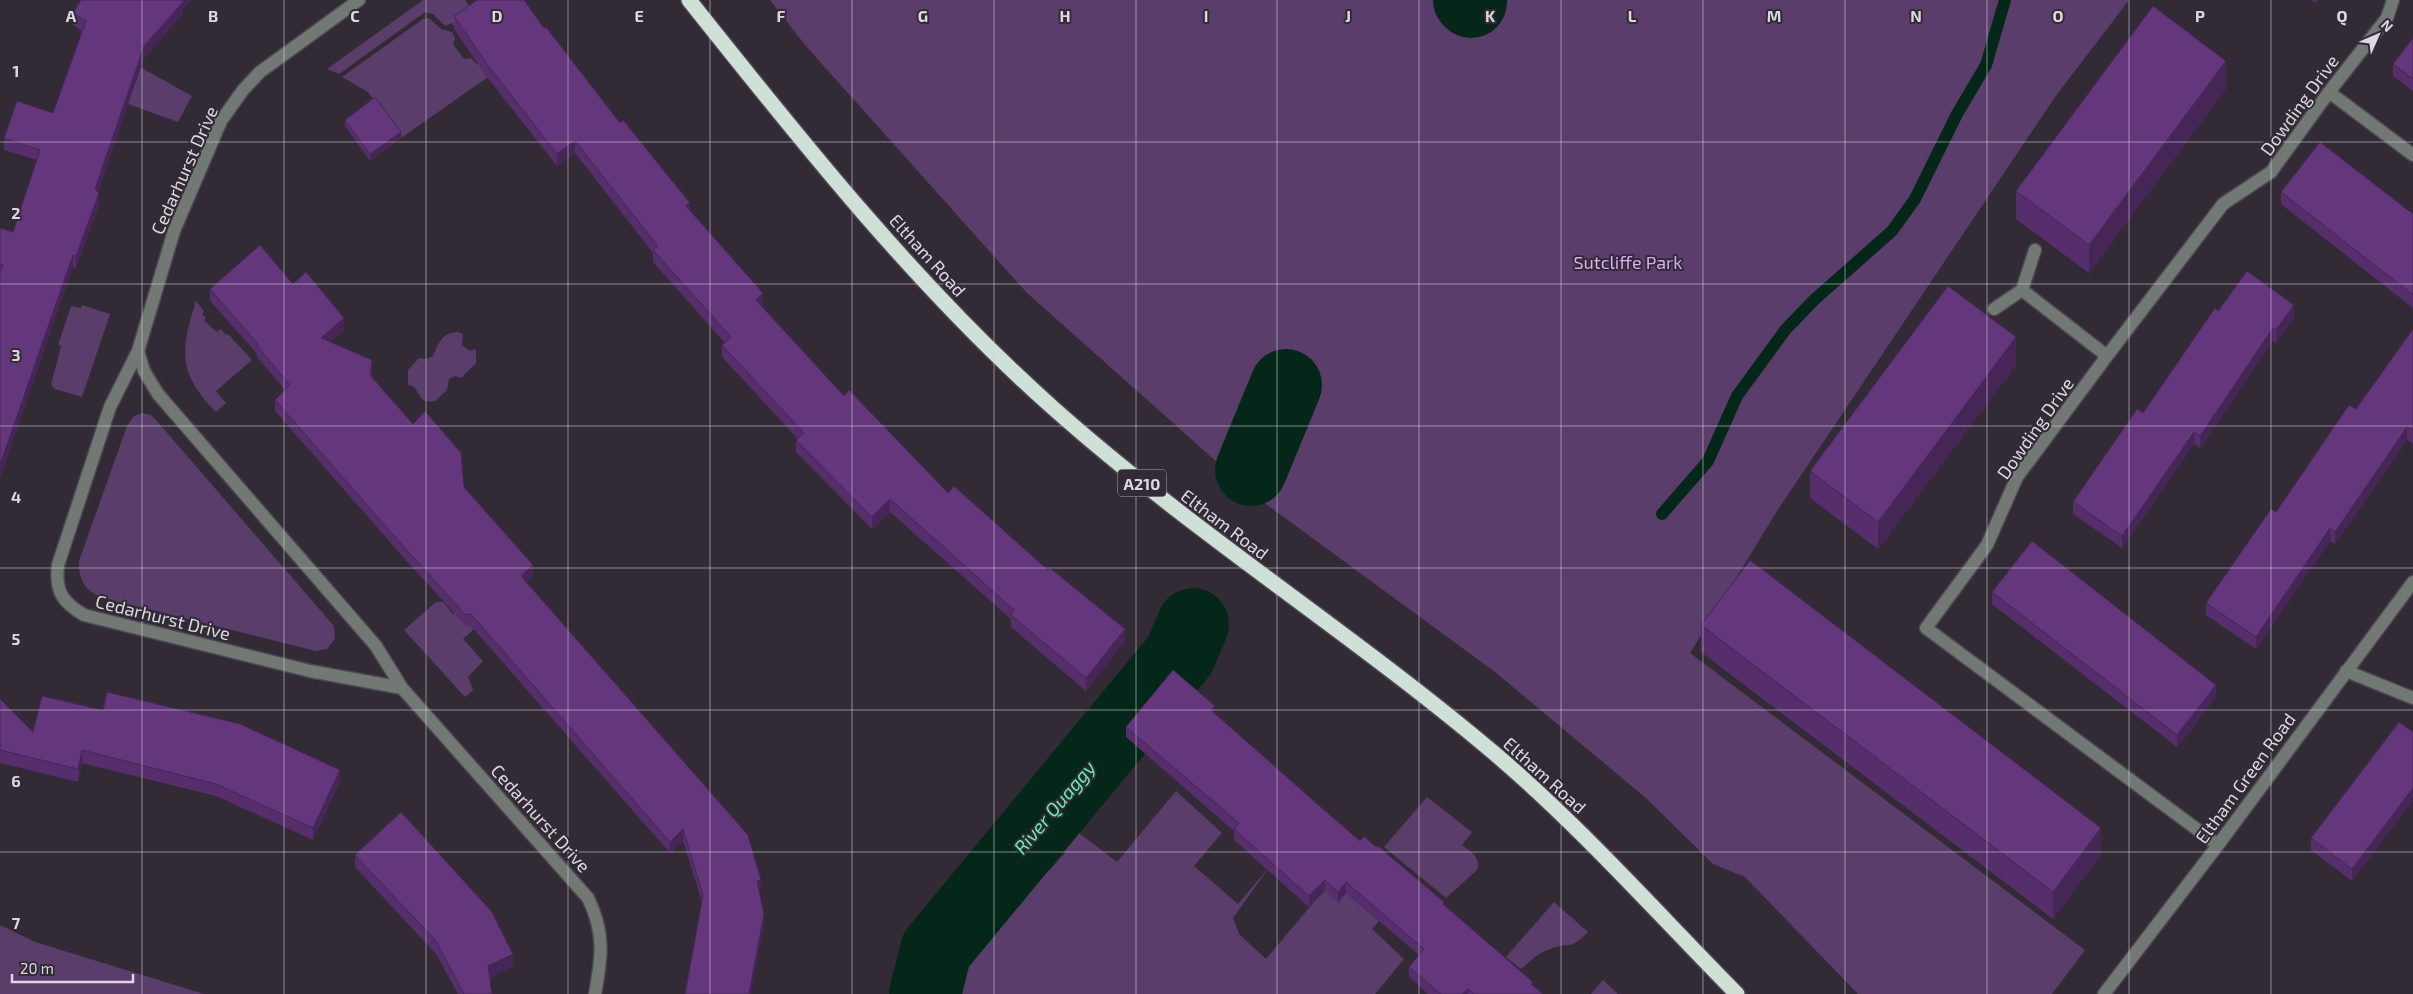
<svg xmlns="http://www.w3.org/2000/svg" width="2413" height="994" font-family="'Exo 2',sans-serif">
<rect width="100%" height="100%" fill="#322b36"/>
<path fill="#5a3d6a" d="M423,0h42l9,14 -19,14 -3,-5 -7,3 -12,-12 -8,-2 -86,62 -12,-5z
M770,0h1359l-74,97 -278,414 -87,142 395,297 -33,44h-194l-113,-117 -32,-13 -66,-65 -152,-127 -240,-176 -229,-204 -221,-247z
M429,18l12,11 11,3 3,6 -2,6 11,15 7,-1 6,6 2,-2 12,13 -90,63 -33,-46 -26,-15 81,-58z
M140,67l52,29 -14,26 -50,-18z
M196,301l8,10 -2,3 4,4 -2,3 13,11 4,-3 5,6 2,-1 24,26 -36,31 10,12 -10,9c-38,-39 -36,-61 -20,-111z
M82,305l28,9 -28,83 -27,-8 -4,-4 10,-39 -3,-1 13,-39 10,2z
M458,332l5,2 -1,11 8,6 6,-2v14l-15,15 -6,-2 -6,3 -2,11 -12,11c-16,3 -14,-7 -22,-15l-5,-1v-15l11,-12 8,1 6,-3c6,-13 8,-23 25,-24z
M142,413l9,2 5,5 178,206 1,13 -8,10 -11,2 -212,-53c-18,-5 -26,-19 -25,-37l48,-135 7,-10z
M436,602h7l10,12 5,-4 8,16h5l3,3 -11,10 20,22 -15,16 5,13 -8,7 -61,-67z
M1107,761l3,4 -74,95 13,11 16,-18 -4,-4 14,-19 42,32 59,-71 46,42 -28,33 44,38 32,-38 -37,52 6,16 27,25 58,-69 22,3 33,28 -7,8 32,30 -29,35h-436l8,-36z
M1427,797l45,35 -10,13c9,7 19,12 15,25l-31,28 -62,-51z
M1554,902l34,30c-20,20 -17,9 -38,17 -12,4 -20,12 -29,20l-15,-12z
M0,925l35,17 169,52h-204z
M1603,980l15,14h-27z"/>
<g fill="none" stroke-linecap="round" stroke-linejoin="round">
<path stroke="#042719" stroke-width="12" d="M1662,514l46,-53 29,-65 49,-67 28,-29 78,-69 23,-32 42,-85 29,-49 19,-65"/>
<path stroke="#042719" stroke-width="72" d="M1469,0l2,2
M1251,470l35,-85
M925,994l11,-44 244,-295 13,-31"/>
<defs>
<path id="minor" d="M359,0l-99,72 -17,18 -22,31 -47,110 -36,120 6,20 14,23 218,252 26,42
M2329,92l84,63
M2022,290l85,66
M1994,309l28,-19 13,-40
M138,351l-28,56 -52,158c-3,26 4,37 26,50l226,56 92,17 186,210c17,35 14,58 7,96
M2346,671l67,27
M2218,845l-292,-217 61,-83 30,-68 90,-121 116,-152 48,-32 58,-80 58,-74 6,-18
M2104,994l114,-149 195,-263"/>
<path id="highway" d="M689,0c112,141 229,288 363,407 140,125 299,225 442,346 87,74 163,160 243,241"/>
</defs>
<use href="#minor" stroke="#4d4751" stroke-width="15"/>
<use href="#highway" stroke="#4d4751" stroke-width="18"/>
<use href="#minor" stroke="#727975" stroke-width="12"/>
<use href="#highway" stroke="#cfe0d7" stroke-width="15"/>
</g>
<path fill="#562e6b" d="M81,0h110l-8,8v6l-39,44 -46,134 1,13 -23,63 -3,-1 -73,210v-249l13,4 24,-72 -33,-10v-12l49,-25 29,-82 -9,-6v-12z
M2311,0h7l-2,3z
M454,16l90,12 146,183 73,94 -1,2 82,89 104,97 177,148 -39,50 -75,-64v-8l-121,-107 -18,17 -76,-77v-12l2,-1 -76,-82v-12l3,-2 -72,-81v-9l-78,-100 -18,13 -70,-89 -33,-48z
M2413,38v53l-20,-15v-12z
M2226,89l-137,184 -73,-54v-28z
M345,120l56,18 -31,23 -25,-35z
M2281,192l132,22v94l-132,-104z
M293,284l51,45 -14,13 42,29v6l92,110 69,89 -7,6 235,309 -2,1 5,33 -62,-23 -19,-61 -13,12 -199,-227h-5l-62,-68 -129,-147v-11l10,-10 -28,-33v-3l-47,-53v-12z
M2218,311l76,7 -18,25 -3,-2 -73,107 -6,-4 -72,104 -49,-34v-12l70,-89z
M2413,329v115l-6,-4 -72,104 -5,-3 -74,108 -50,-34v-12l150,-194z
M2016,365l-138,184 -68,-51v-27z
M1992,592l224,105 -39,50 -185,-143z
M1701,625l400,230 -48,64 -352,-267z
M0,699l33,33 307,50 -27,58 -97,-44 -134,-33 -4,19 -78,-19z
M1215,714l100,88 45,39 16,6 68,58 98,89h-114l-19,-17v-10l10,-12 -73,-62 -8,10 -13,-12 -16,16 -75,-67v-9l-108,-94v-10z
M2413,732v68l-61,81 -41,-31v-12z
M355,855l158,111 -23,12 2,16h-34l-22,-40 -81,-87z"/>
<path fill="#462657" d="M182,0h9l-8,8v6l-39,44 -49,142v-11l49,-143z
M2226,61v28l-137,184v-28z
M401,132v6l-31,23v-7z
M575,141v12l-18,13v-12z
M99,193v12l-23,63v-12z
M690,203v12l-4,-9z
M73,255v12l-73,210v-12z
M763,293v12l-7,7v-12z
M2294,305v13l-18,25v-13z
M344,318v11l-23,20v-11z
M2273,328v13l-73,107v-12z
M2016,337v28l-138,184v-27z
M372,360v11l-2,16v-12z
M2407,427v13l-72,104v-12z
M2194,432v12l-72,104v-12z
M890,499v13l-18,17v-12z
M2330,528v13l-74,108v-12z
M533,565v11l-12,11v-11z
M1125,629v12l-39,50v-13z
M2216,685v12l-39,50v-12z
M1215,706v11l-4,-7z
M82,750v13l-4,19v-13z
M340,770v12l-27,58v-12z
M2413,788v12l-61,81v-12z
M2101,828v27l-48,64v-27z
M683,829v12l-13,12v-11z
M761,880v11l-4,1v-11z
M1325,880v11l-16,16v-11z
M1346,882v11l-8,10v-11z
M764,914v11l-13,69h-2z
M513,954v12l-25,13v-13z
M1468,989v5h-6z"/>
<path fill="#64367c" stroke="#462657" d="M81,0h102v2l-39,44 -49,143 4,4 -23,63 -3,-1 -73,210v-192l3,-8 -3,-1v-36l13,4 27,-82 -36,-12 13,-37 36,12 33,-92 -13,-8z
M477,0h47l20,28 2,-1 74,96 3,-3 67,83 -4,3 77,87 -7,7 88,96 5,-6 99,103 6,-7 94,84 2,-2 75,61 -39,49 -75,-63 3,-5 -124,-111 -18,18 -76,-77 8,-7 -82,-88 9,-8 -78,-87 5,-4 -83,-105 -18,13 -70,-90 -33,-48z
M2153,6l73,55 -137,184 -73,-54z
M2413,38v41l-20,-15z
M375,97l26,35 -31,22 -25,-34z
M2320,142l93,72v81l-132,-103z
M260,245l33,39 13,-12 38,46 -23,20 51,22 -2,15 43,49 12,-13 36,42 3,34 69,78 -12,11 227,259 13,45 -4,1 7,33 -15,80h-64l18,-99 -20,-66 -13,13 -199,-228 -5,1 -62,-68 -129,-147 15,-15 -33,-39 1,-2 -48,-55z
M2247,271l47,34 -18,25 -3,-2 -73,108 -6,-4 -72,104 -49,-34 64,-93 6,4 72,-105 3,3z
M1948,286l68,51 -138,185 -68,-51z
M2413,329v102l-6,-4 -72,105 -5,-4 -74,109 -50,-34 65,-94 5,3 73,-107 7,4z
M2032,541l184,144 -39,50 -185,-143z
M1750,560l351,268 -48,64 -352,-267z
M1173,670l42,36 -4,4 104,92 45,39 4,-5 12,11 2,-1 66,56 -1,2 90,78 -2,2 11,9 -1,1h-67l-6,-5 -6,5h-21l-32,-27 15,-18 -78,-67 -8,10 -13,-12 -16,16 -75,-67 5,-6 -113,-96z
M107,692l133,32 100,46 -27,58 -97,-44 -134,-34 -4,19 -78,-19v-51l33,33 9,-36 61,14z
M2399,722l14,10v56l-61,81 -41,-31z
M401,812l91,100 21,42 -25,12 4,28h-28l-28,-53 -81,-86z"/>
<path fill="none" stroke="#ddd8e0" stroke-width="1" stroke-opacity="0.55" d="M142,0v994M284,0v994M426,0v994M568,0v994M710,0v994M852,0v994M994,0v994M1136,0v994M1277,0v994M1419,0v994M1561,0v994M1703,0v994M1845,0v994M1987,0v994M2129,0v994M2271,0v994M0,142h2413M0,284h2413M0,426h2413M0,568h2413M0,710h2413M0,852h2413"/>
<g text-anchor="middle" dominant-baseline="central" stroke-width="4" stroke-linejoin="round" paint-order="stroke">
<rect fill="#322b36" stroke="#aaa4ad" stroke-width="1" x="1118" y="469.5" width="48" height="27" rx="4"/>
<g font-size="16" font-weight="bold" fill="#ddd8e0">
<text x="1142" y="483">A210</text>
</g>
<g font-size="18" fill="#ddd8e0" stroke="#322b36">
<text transform="translate(2299 105) rotate(-54)">Dowding Drive</text>
<text transform="translate(184 170) rotate(-66)">Cedarhurst Drive</text>
<text transform="translate(928 255) rotate(48)">Eltham Road</text>
<text transform="translate(2035 428) rotate(-55)">Dowding Drive</text>
<text transform="translate(1225 524) rotate(37)">Eltham Road</text>
<text transform="translate(163 617) rotate(14)">Cedarhurst Drive</text>
<text transform="translate(1545 775) rotate(42)">Eltham Road</text>
<text transform="translate(2245 778) rotate(-54)">Eltham Green Road</text>
<text transform="translate(541 818) rotate(48)">Cedarhurst Drive</text>
</g>
<g font-size="18" fill="#daa9f7" stroke="#322b36">
<text x="1628" y="262">Sutcliffe Park</text>
</g>
<g font-size="19" font-style="italic" fill="#63efb3" stroke="#322b36">
<text transform="translate(1054 807) rotate(-50)">River Quaggy</text>
</g>
</g>
<g font-size="16" text-anchor="middle" font-weight="bold" fill="#ddd8e0" stroke="#322b36" stroke-width="4" stroke-linejoin="round" paint-order="stroke">
<text x="71" y="22">A</text>
<text x="213" y="22">B</text>
<text x="355" y="22">C</text>
<text x="497" y="22">D</text>
<text x="639" y="22">E</text>
<text x="781" y="22">F</text>
<text x="923" y="22">G</text>
<text x="1065" y="22">H</text>
<text x="1206" y="22">I</text>
<text x="1348" y="22">J</text>
<text x="1490" y="22">K</text>
<text x="1632" y="22">L</text>
<text x="1774" y="22">M</text>
<text x="1916" y="22">N</text>
<text x="2058" y="22">O</text>
<text x="2200" y="22">P</text>
<text x="2342" y="22">Q</text>
<text x="16" y="77">1</text>
<text x="16" y="219">2</text>
<text x="16" y="361">3</text>
<text x="16" y="503">4</text>
<text x="16" y="645">5</text>
<text x="16" y="787">6</text>
<text x="16" y="929">7</text>
</g>
<g transform="translate(2378 35) rotate(45)" stroke="#322b36" stroke-width="4" paint-order="stroke">
<path d="M0-4L9 19L0 12L-9 19Z" fill="#ddd8e0"/>
<text y="-8" font-size="14" font-weight="bold" text-anchor="middle" fill="#ddd8e0">N</text>
</g>
<path d="M12 974v8h121v-8" fill="none" stroke="#ddd8e0" stroke-width="2.5"/>
<text x="20" y="974" font-size="15" fill="#ddd8e0" stroke="#322b36" stroke-width="4" paint-order="stroke">20 m</text>
</svg>
